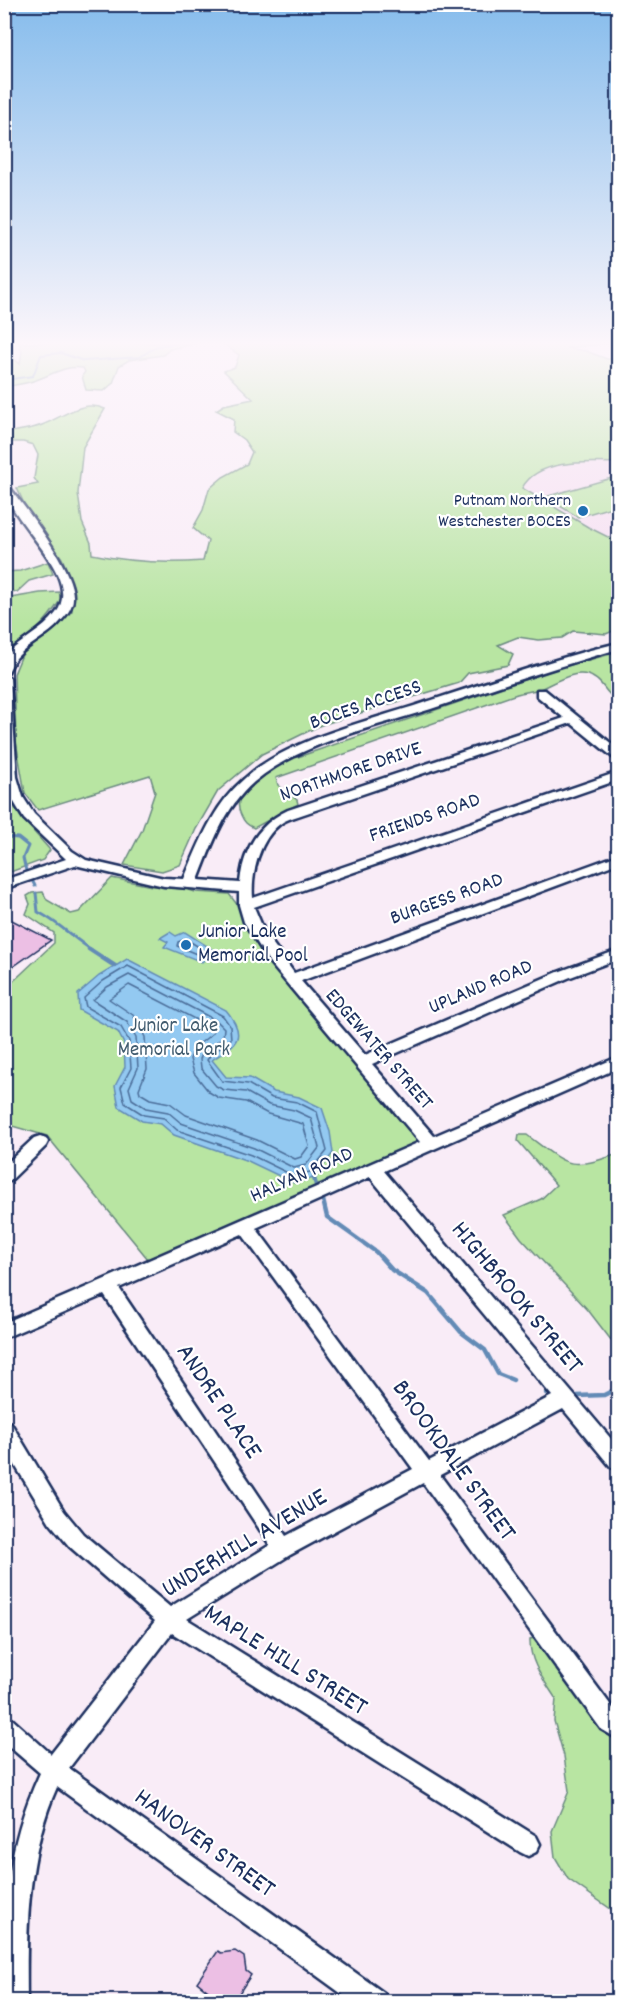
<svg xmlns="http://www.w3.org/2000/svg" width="623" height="2006" font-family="Dekko,sans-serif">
<rect width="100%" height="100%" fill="#f9ecf7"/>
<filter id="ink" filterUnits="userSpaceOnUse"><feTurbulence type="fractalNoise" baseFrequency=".0167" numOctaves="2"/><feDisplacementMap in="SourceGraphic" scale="12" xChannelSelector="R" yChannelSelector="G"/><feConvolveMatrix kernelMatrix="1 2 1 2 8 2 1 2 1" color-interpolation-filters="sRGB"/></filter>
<g filter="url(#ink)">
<path fill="#f5def1" d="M618,449v101l-142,-78z"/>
<path fill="#b8e5a2" stroke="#6a8a80" stroke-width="1.5" d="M19,343h179l-28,6 -7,6 -34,5 -10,6 -6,17 -9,8 -18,-1 -4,-14 3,-4 -2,-4c-21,-3 -32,8 -50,13 -9,3 -19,4 -28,6v-36l15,13 2,-13z
M222,343h390l-46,5 20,3 21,8h11v104c-29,-1 -80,-5 -96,25l66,39 30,15v87l-12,5 -33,-3 -11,7 -24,2 -20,-3 -20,8 15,9 -5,11 -40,8 -9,10 -138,42 -59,29 -44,37 -22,38 -16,36 -18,6 -38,-6 18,-35 13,-38 -5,-17 -112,35 -13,-17 -9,-51 -2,-68 10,-24 31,-22 17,-17 1,-25 -11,-28 -35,-48 -10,-22 21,-4 -4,-6 4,-23 -5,-10 -10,-3h-18l-1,-8c13,-4 26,-4 38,-9 21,-8 40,-26 63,-16l-22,38 -5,46 4,29 9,21 1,11c37,8 73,10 111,7l5,-20 -15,-13 10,-18 6,-21 14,-12 24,-13 5,-12 -8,-12 -11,-8 1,-13 -18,-9 8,-5 29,-6 -29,-28 11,-4 4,-12z
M615,477l3,3v25l-40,12 -33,-20z
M48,562l5,12 -24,7 -12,11 -12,-2v-18l15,-1z
M59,592l2,7c-12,19 -33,45 -56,50v-50l35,-6z
M618,652v47c-13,-4 -13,-15 -24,-21 -17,-11 -38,4 -54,11 -7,2 -16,3 -23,5l-241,84 2,7 19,15 1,4 -44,24c-7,-3 -10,-6 -13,-13 -14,-27 35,-49 54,-57l264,-90z
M4,791l16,25 30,34 -7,10 -38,14z
M112,878l40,8h26l17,6 34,2 190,249 -271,116 -101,-123 -42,-12v-135l49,-46v-10l-28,-19 4,-10 -3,-8 5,-3 11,-1 4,8 24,14 8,-2z
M519,1135h8c41,31 41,36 91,19v195l-30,-39 -67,-72 -17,-23 37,-16 15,-14 -38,-44z
M541,1637l57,77 20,18v182l-50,-35 -13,-22 -3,-26 17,-40 -5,-35 -10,-35 2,-22c-12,-19 -27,-37 -26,-60z"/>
<path fill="#93c9f1" stroke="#638bb6" stroke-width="1.5" d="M170,932l6,4 9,-4 30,19 -13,11 -38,-15 4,-5 -8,-4z
M127,959l99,51c22,27 11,34 -14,50l14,17 24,1 24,14 25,5 23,11 8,24 3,21 -19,25 -20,5 -46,-22 -74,-26 -13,-11 -19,-3 -23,-14 -4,-21 10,-19 -1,-23 -6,-12 -39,-22 -1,-16 21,-18z"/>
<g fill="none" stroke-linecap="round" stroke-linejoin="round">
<path stroke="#4b6d99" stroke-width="1.5" d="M186,939l16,10v5l-3,1 -22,-9 1,-4z
M128,966l95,50 7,10 1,13 -20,15 -4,6 15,21 26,3 24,14 25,4 20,10 10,39 -17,21 -16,4 -43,-21 -74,-25 -13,-12 -20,-3 -19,-12 -4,-16 10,-19 -2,-27 -8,-14 -35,-20 -2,-9 19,-17z
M129,975l88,46 7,7 -1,10 -19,12 -4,9 1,9 15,18 8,4 22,2 23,13 25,5 17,8 8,30 -13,17 -12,3 -40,-20 -73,-25 -13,-11 -22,-4 -14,-9 -3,-11 9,-20 -2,-30 -9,-16 -34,-22 14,-13z
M129,985l83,43 1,5 -19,15 -4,11 4,14 15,19 10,6 27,4 22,12 35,10 6,22 -8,11 -6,2 -38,-19 -71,-25 -16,-12 -20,-4 -10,-6 -1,-4 8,-20 -2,-32 -12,-22 -24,-16z"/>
<path stroke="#638bb6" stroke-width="2" d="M4,380l29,-4 8,-21 20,-2 23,8 56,-4 17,-11 24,-3"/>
<path stroke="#638bb6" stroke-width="3" d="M4,837l14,1 10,8 -5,12 3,13
M32,880l3,6
M36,893l2,19c20,10 35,26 54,38"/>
<path stroke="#638bb6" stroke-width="4.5" d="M89,949l26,17
M314,1178l2,7
M323,1200l4,17 49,35 16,18 36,23 33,39 24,18 13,24 15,6
M546,1393h3
M577,1396l27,-1 14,-7"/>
</g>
<path fill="#ecbfe4" stroke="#1b2f5e" stroke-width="1.5" d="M4,916l47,24 -47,33z
M218,1951l3,2 14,-2 9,6 2,14 5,4 -17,26h-19l-9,-7 2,-3 -11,-9z"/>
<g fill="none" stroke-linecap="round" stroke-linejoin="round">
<defs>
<path id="minor" d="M4,483l3,1c18,24 68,86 66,114 0,9 -7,18 -13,24 -12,14 -30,21 -43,35 -4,4 -6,10 -9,15l-4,1v-15l3,-3c14,-16 36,-24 49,-42 29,-39 -52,-93 -52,-130z
M618,643v6c-63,18 -125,39 -187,60 -57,18 -131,34 -177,73 -30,26 -42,63 -56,98l42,3c3,-33 18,-59 48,-73l276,-92 -27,-22v-6h8l73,59v10l-4,-1 -43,-35 -273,93c-6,2 -13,4 -18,8 -21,16 -29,50 -27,74l365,-126v8l-364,127 11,26 29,40 324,-118v8l-317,118 64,74 193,-83 60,-22v9l-50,19 -196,86 62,72 184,-79v11l-234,103 234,276v22l-7,-2 -48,-58 -123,66 178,240v24l-17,-10 -178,-246 -133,72 -103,64 349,217 4,8 -4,8 -8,4 -8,-4 -348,-219 -103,135 315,225 3,9h-34l-296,-215c-30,67 -31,142 -30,215h-23c0,-86 -1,-149 36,-229l-36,-31v-26l8,3 39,35 104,-133 -86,-75 -19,-23 -46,-76v-26l7,2 53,88 19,23 87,73 100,-62 -166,-250 -100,43v-15l416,-181 -150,-179 -26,-41 -5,-17v-13l-75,-6 -89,-21 -71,24v-9l62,-21 -42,-40 -13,-22 -7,-22v-100l6,3 7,99 6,20 11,17 38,37 14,9 78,18 20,1c16,-37 29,-73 60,-100 41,-39 125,-58 179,-76 65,-21 129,-44 195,-60zM370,1177l182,219 -123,65 -173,-233zM242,1234l171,235 -127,67 -167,-248z
M40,1136l6,2 2,4 -2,4 -36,35 -6,2v-17l30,-28z"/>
</defs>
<use href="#minor" stroke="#1b2f5e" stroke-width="5"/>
<use href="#minor" fill="#fff" fill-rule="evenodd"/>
</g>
</g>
<linearGradient id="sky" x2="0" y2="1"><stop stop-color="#86bcec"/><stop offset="0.55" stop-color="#fcf6fb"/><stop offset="1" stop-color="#fcf6fb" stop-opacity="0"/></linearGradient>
<rect width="623" height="624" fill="url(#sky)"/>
<g fill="#1f6fb2" stroke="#fff" stroke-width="2">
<circle cx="583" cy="511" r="6"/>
<circle cx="186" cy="945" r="6"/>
</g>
<g text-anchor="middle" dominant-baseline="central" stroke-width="4.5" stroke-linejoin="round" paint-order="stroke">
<g font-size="18" fill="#1b2f5e" stroke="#fff" text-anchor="end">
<text x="571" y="501">Putnam Northern<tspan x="571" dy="21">Westchester BOCES</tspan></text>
</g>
<g font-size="21" fill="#1b2f5e" stroke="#fff">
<text transform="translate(366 706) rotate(-19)">BOCES ACCESS</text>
<text transform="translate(351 773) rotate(-19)">NORTHMORE DRIVE</text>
<text transform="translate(425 819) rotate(-19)">FRIENDS ROAD</text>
<text transform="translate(447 900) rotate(-20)">BURGESS ROAD</text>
<text transform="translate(481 988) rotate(-23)">UPLAND ROAD</text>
<text transform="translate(378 1050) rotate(49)">EDGEWATER STREET</text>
<text transform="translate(302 1176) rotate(-24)">HALYAN ROAD</text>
</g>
<g font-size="21" fill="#1b2f5e" stroke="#fff" text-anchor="start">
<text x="198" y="933">Junior Lake<tspan x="198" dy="24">Memorial Pool</tspan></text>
</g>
<g font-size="21" fill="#425c6f" stroke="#fff">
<text x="174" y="1027">Junior Lake<tspan x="174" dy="24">Memorial Park</tspan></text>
</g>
<g font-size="26" fill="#1b2f5e" stroke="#fff">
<text transform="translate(516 1298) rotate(50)">HIGHBROOK STREET</text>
<text transform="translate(218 1402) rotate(56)">ANDRE PLACE</text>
<text transform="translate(453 1461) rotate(54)">BROOKDALE STREET</text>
<text transform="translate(245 1544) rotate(-31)">UNDERHILL AVENUE</text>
<text transform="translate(285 1661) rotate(32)">MAPLE HILL STREET</text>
<text transform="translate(204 1844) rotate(36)">HANOVER STREET</text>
</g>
</g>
<rect width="623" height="2006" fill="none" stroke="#fff" stroke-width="24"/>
<rect x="12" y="12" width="599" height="1982" fill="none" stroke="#1b2f5e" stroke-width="2" filter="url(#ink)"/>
</svg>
